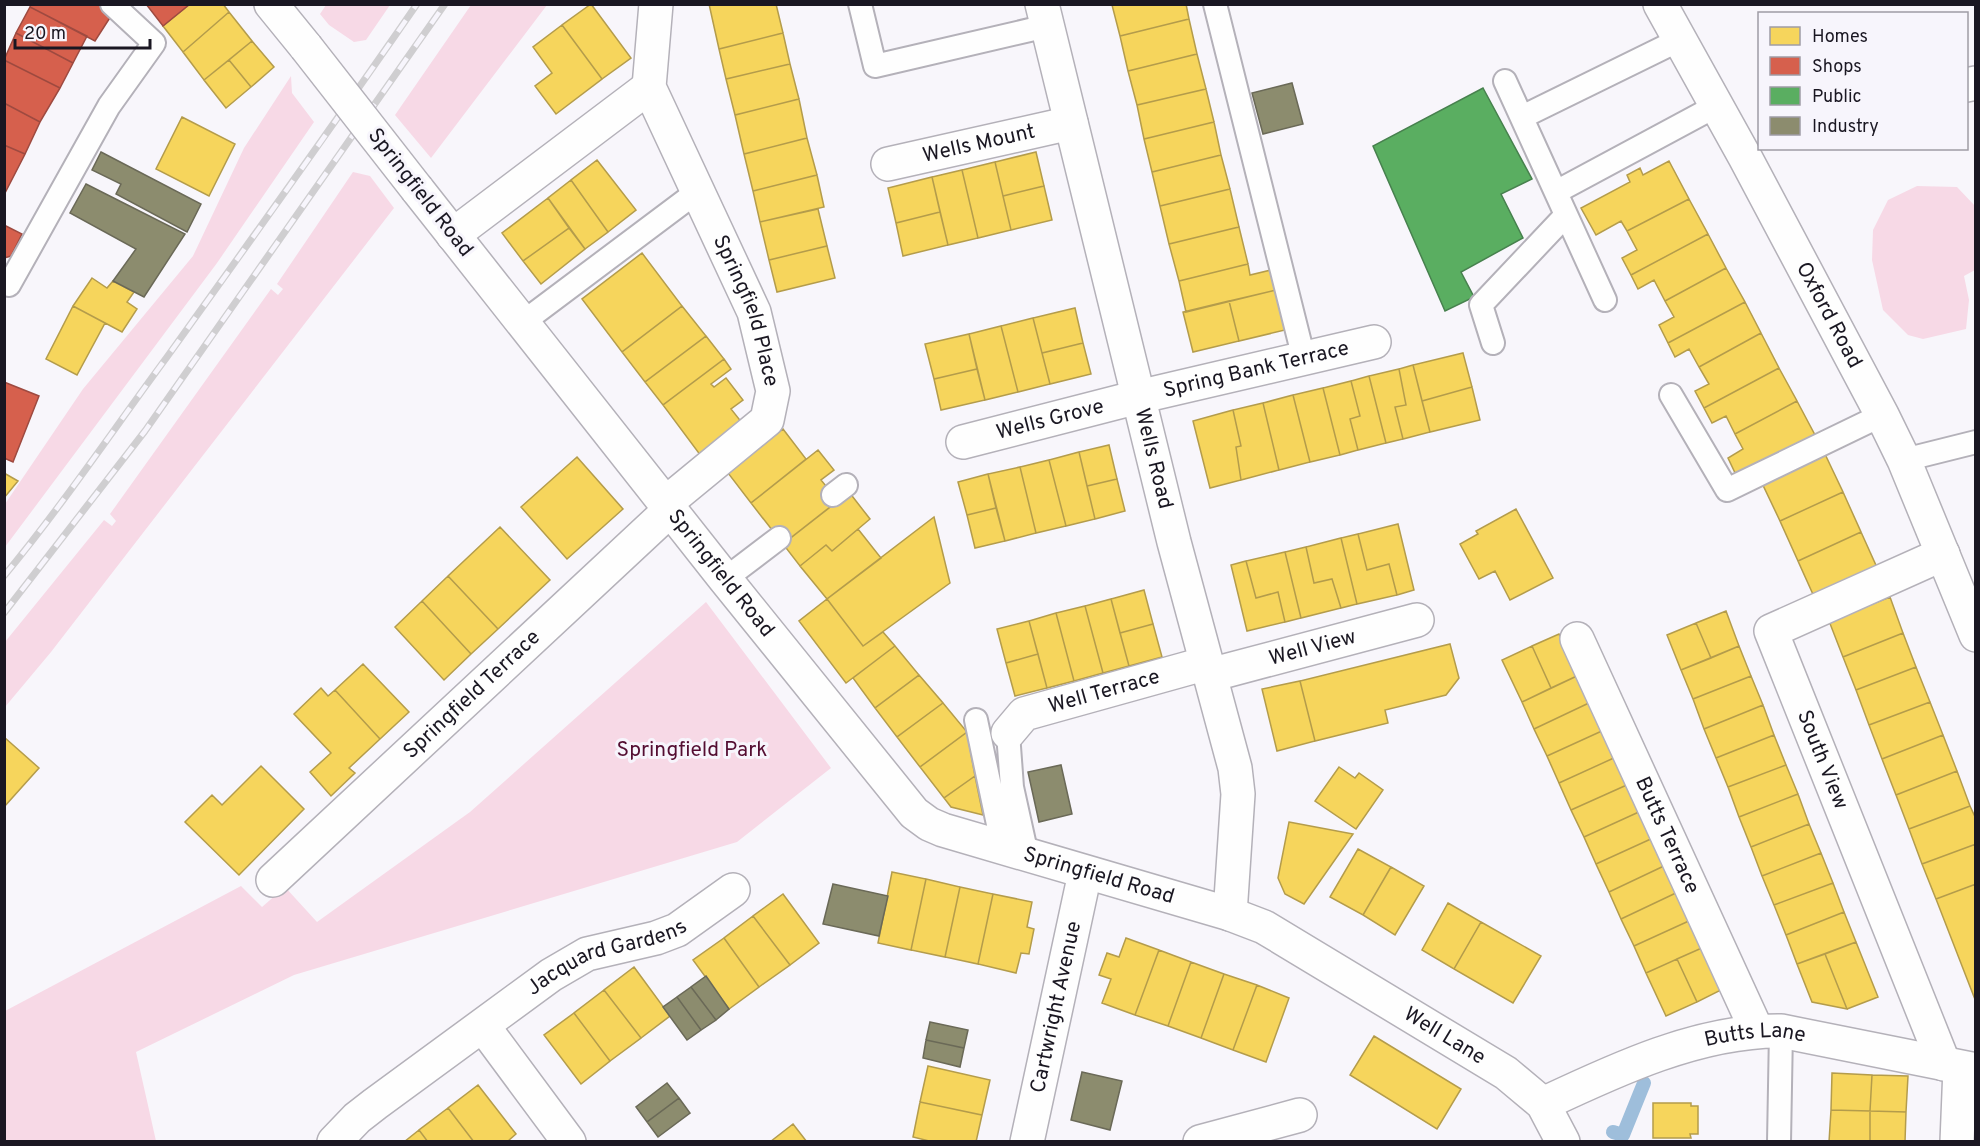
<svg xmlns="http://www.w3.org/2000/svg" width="1980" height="1146" font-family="Overpass,sans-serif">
<rect width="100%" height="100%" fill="#f8f6fb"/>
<path fill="#f7d9e6" d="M326,5v-1l64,1 -24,35 -12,2 -25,-17 -9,-11z
M471,5h76l-116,153 -36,-43z
M291,76l1,17 22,29 -97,141 -212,284v-43l78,-115 110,-133 51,-108z
M353,172l17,4 24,32 -343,444 -46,55v-65l99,-122 8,6 4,-5 -6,-7 161,-225 7,6 5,-6 -6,-5z
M1917,186l40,1 19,20 -1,63 -11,6 5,24 -3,29 -43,10 -15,-4 -25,-25 -11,-50 1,-30 15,-30z
M706,602l125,166 -94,74 -443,133 -158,77 20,89 -151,1v-131l236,-125 21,21 23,-20 32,35 153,-110z"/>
<path fill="#f6d55c" stroke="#b49c4b" stroke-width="1.5" d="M190,4h33l6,8 -46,40 -20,-26z
M591,4l40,54 -29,21 -40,-54z
M709,4h67l7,29 -64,16z
M1186,4l3,15 -69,17 -8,-31z
M229,12l23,29 -48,39 -21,-28z
M1189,19l8,35 -69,17 -8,-35z
M562,25l40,54 -46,35 -21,-28 17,-13 -19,-26z
M783,33l7,31 -64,15 -7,-30z
M252,41l22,26 -23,20 -22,-27z
M1197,54l9,35 -69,16 -9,-34z
M229,60l22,27 -25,21 -22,-28z
M790,64l9,35 -64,16 -9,-36z
M1206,89l8,33 -70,17 -7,-34z
M799,99l8,39 -63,16 -9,-39z
M182,117l53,27 -26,52 -53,-27z
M1214,122l7,33 -69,17 -8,-33z
M807,138l10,37 -64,16 -9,-37z
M1036,152l8,34 -41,10 -8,-34z
M1221,155l9,34 -70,17 -8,-34z
M597,160l39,50 -28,22 -37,-52z
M1669,161l20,38 -62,32 -6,-10 -25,14 -15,-27 49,-26 -3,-7 13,-7 3,7z
M995,162l16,68 -33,8 -16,-68z
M962,170l16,68 -30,7 -16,-68z
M817,175l7,32 -64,15 -7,-31z
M932,177l8,35 -44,11 -8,-35z
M571,180l37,52 -23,17 -37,-51z
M1044,186l8,34 -41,10 -8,-34z
M1230,189l9,38 -70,17 -9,-38z
M548,198l21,30 -46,33 -21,-28z
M1689,199l19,35 -77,41 -9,-17 15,-8 -10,-19z
M818,209l9,37 -58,14 -9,-38z
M940,212l8,33 -45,11 -7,-33z
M1239,227l9,37 -69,17 -10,-37z
M569,228l16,21 -44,35 -18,-23z
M1708,234l18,34 -61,33 -11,-21 -16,9 -7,-14z
M827,246l8,32 -58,14 -8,-32z
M642,253l40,53 -60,46 -40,-53z
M1248,264l2,11 21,-5 5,20 -90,22 -7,-31z
M1726,268l19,34 -77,41 -9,-18 15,-8 -9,-16z
M92,278l15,10 6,-7 21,11 -7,10 10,7 -15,23 -49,-26z
M1276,290l9,40 -46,11 -10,-40z
M1229,301l10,40 -46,11 -10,-40z
M1745,302l16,31 -62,34 -10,-18 -14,8 -7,-14z
M73,306l32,17 -28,52 -31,-16z
M682,306l24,30 -61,46 -23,-30z
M1075,308l8,35 -41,10 -9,-35z
M1033,318l17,66 -32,8 -17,-66z
M1001,326l17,66 -33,8 -16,-66z
M1761,333l18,35 -75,40 -9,-17 14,-7 -10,-17z
M969,334l8,35 -43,10 -9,-35z
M706,336l18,23 -61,46 -18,-23z
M1083,343l8,31 -41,10 -8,-31z
M1463,353l9,34 -50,14 -9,-36z
M724,359l7,10 -20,15 3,3 12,-9 17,22 -12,9 12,15 -42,32 -38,-51z
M1413,365l17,67 -27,7 -8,-32 11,-2 -7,-36z
M1779,368l18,33 -62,33 -9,-18 -14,7 -8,-15z
M977,369l8,31 -44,10 -7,-31z
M1399,369l7,36 -11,2 8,32 -17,4 -17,-67z
M1369,376l17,67 -28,7 -8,-31 10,-3 -9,-35z
M1351,381l9,35 -10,3 8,31 -18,5 -17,-67z
M1472,387l8,33 -50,12 -8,-31z
M1323,388l17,67 -30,7 -17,-67z
M1293,395l17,67 -31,8 -16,-67z
M1797,401l18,34 -78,42 -9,-19 15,-9 -8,-15z
M1263,403l16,67 -38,10 -5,-33 5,-1 -8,-36z
M1233,410l8,36 -5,1 5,33 -31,8 -17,-67z
M783,429l23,30 -55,44 -23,-30z
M1109,445l8,34 -30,7 -8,-34z
M818,450l16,20 -13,10 17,21 -55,43 -32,-41z
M1079,452l16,67 -29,7 -17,-66z
M1824,452l19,40 -63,29 -19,-40z
M577,457l46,52 -56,50 -46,-52z
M1049,460l17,66 -30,7 -16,-66z
M1020,467l16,66 -31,8 -17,-67z
M4,473l14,8 -14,17z
M988,474l8,34 -29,7 -9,-33z
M1117,479l8,32 -30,8 -8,-33z
M849,492l21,27 -38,32 -6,-6 -26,21 -17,-22z
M1843,492l18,40 -63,29 -18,-40z
M996,508l9,33 -30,7 -8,-33z
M1516,509l37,69 -43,22 -15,-29 -16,8 -19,-35 18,-10 -2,-3z
M934,517l16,66 -87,63 -36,-47z
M1398,524l16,66 -17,5 -8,-31 -22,6 -9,-36z
M500,527l50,53 -52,49 -50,-53z
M858,529l23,29 -54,41 -27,-33 26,-21 6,6z
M1861,532l18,40 -63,29 -18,-40z
M1358,534l9,36 22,-6 8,31 -40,9 -16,-66z
M1341,538l16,66 -16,4 -9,-29 -18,4 -8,-36z
M1306,547l8,36 18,-4 9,29 -40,10 -16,-66z
M1285,552l16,66 -16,4 -7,-30 -22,6 -10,-37z
M1246,561l10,37 22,-6 7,30 -38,9 -16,-66z
M448,576l50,53 -27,25 -49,-53z
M1144,590l9,34 -33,9 -9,-34z
M1890,597l13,36 -60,24 -14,-36z
M827,599l36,47 20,-14 12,14 -49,37 -47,-62z
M1111,599l18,67 -26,7 -18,-67z
M422,601l49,53 -27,26 -49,-53z
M1085,606l18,67 -29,8 -18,-68z
M1726,611l13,35 -28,12 -15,-35z
M1056,613l18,68 -27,7 -18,-67z
M1029,621l9,33 -32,9 -9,-34z
M1696,623l15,35 -30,12 -14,-35z
M1153,624l9,33 -33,9 -9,-33z
M1903,633l13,34 -60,23 -13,-33z
M1559,634l20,41 -28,13 -19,-42z
M1450,644l9,34 -13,17 -61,15 3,13 -73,18 -15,-60z
M895,646l24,29 -44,33 -22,-30z
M1532,646l19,42 -29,14 -20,-42z
M1739,646l12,30 -58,23 -12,-29z
M1038,654l9,34 -32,8 -9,-33z
M363,664l46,48 -29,27 -45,-49z
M1916,667l14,35 -61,23 -13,-35z
M919,675l24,28 -46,34 -22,-29z
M1579,675l12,27 -57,27 -12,-27z
M1751,676l12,29 -59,24 -11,-30z
M1300,681l15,60 -38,10 -15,-62z
M321,688l7,8 7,-6 45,49 -31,29 6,5 -24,23 -21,-24 21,-19 -37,-39z
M1591,702l13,28 -57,26 -13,-27z
M1930,702l13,33 -61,24 -13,-34z
M943,703l24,29 -47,35 -23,-30z
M1763,705l11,30 -58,23 -12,-29z
M1604,730l12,27 -57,26 -12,-27z
M967,732l8,44 -31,22 -24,-31z
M1774,735l12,30 -58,22 -12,-29z
M1943,735l14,36 -61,24 -14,-36z
M4,737l35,31 -35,39z
M1616,757l13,27 -58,26 -12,-27z
M1786,765l12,29 -59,23 -11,-30z
M261,766l43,43 -65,66 -54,-53 27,-27 10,10z
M1339,767l16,11 4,-5 24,17 -27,39 -41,-28z
M1957,771l13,35 -61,23 -13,-34z
M975,776l8,39 -32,-8 -7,-9z
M1629,784l12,27 -57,26 -13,-27z
M1798,794l11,30 -58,23 -12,-30z
M1970,806l6,13v25l-54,20 -13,-35z
M1641,811l12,27 -57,26 -12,-27z
M1289,822l64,12 -49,70 -19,-10 -7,-16z
M1809,824l12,29 -59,23 -11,-29z
M1653,838l13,27 -57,27 -13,-28z
M1976,844v40l-40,15 -14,-35z
M1358,849l33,18 -28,48 -33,-18z
M1821,853l12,30 -59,22 -12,-29z
M1666,865l12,27 -57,27 -12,-27z
M1391,867l33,19 -29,49 -32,-20z
M892,872l34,7 -15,71 -33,-7z
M926,879l34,8 -15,70 -34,-7z
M1833,883l11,29 -58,23 -12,-30z
M1976,884v118l-40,-103z
M960,887l33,7 -15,70 -33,-7z
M1678,892l13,28 -57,26 -13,-27z
M783,894l36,49 -29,22 -37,-49z
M993,894l39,8 -5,25 7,2 -5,25 -8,-1 -5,20 -38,-9z
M1448,903l33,19 -27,47 -32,-19z
M1844,912l12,30 -59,22 -11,-29z
M753,916l37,49 -31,22 -35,-49z
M1691,920l13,27 -58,26 -12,-27z
M1481,922l60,34 -28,47 -59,-34z
M724,938l35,49 -30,22 -36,-49z
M1126,938l33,12 -24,65 -33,-12 9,-24 -12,-4 8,-22 12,4z
M1856,942l22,55 -31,12 -22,-55z
M1704,947l19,42 -26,13 -20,-43z
M1159,950l32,12 -23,64 -33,-11z
M1825,954l22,55 -35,-7 -15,-38z
M1677,959l20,43 -31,14 -20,-43z
M1191,962l33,12 -23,64 -33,-12z
M634,967l36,49 -29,22 -37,-48z
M1224,974l33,11 -24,65 -32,-12z
M1257,985l32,13 -23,64 -33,-12z
M604,990l37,48 -31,23 -36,-48z
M574,1013l36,48 -29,23 -37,-49z
M1374,1036l87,53 -24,40 -87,-54z
M928,1066l62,14 -8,35 -62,-13z
M1832,1073l40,2 -2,36 -39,-1z
M1872,1075l36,1 -2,36 -36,-1z
M478,1085l38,49 -9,8h-33l-26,-34z
M920,1102l62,13 -6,27h-43l-20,-5z
M1653,1103h38v3h7v28h-8l1,4h-38z
M448,1108l26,34h-46l-9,-12z
M1831,1110l39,1v31h-41z
M1870,1111l36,1 -1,30h-35z
M793,1124l14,18h-37z
M419,1130l9,12h-24z"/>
<path fill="#d6604d" stroke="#9e4a40" stroke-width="1.5" d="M31,4h67l13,12 -16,25 -65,-34z
M146,4h44l-27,22z
M30,7l57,29 -14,27 -57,-30z
M16,33l57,30 -13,25 -56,-28z
M4,60l56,28 -20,34 -36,-19z
M4,103l36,19 -15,32 -21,-9z
M4,145l21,9 -21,41z
M4,225l18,9 -11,22 -7,2z
M4,382l35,14 -26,66 -9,-4z"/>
<path fill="#5aae61" stroke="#47814e" stroke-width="1.5" d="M1483,88l49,91 -31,15 22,44 -62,34 13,25 -29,14 -72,-165z"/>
<path fill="#8c8c6e" stroke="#6a6957" stroke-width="1.5" d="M1292,83l11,41 -40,10 -11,-41z
M101,152l100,52 -14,28 -71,-38 5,-10 -29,-14z
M86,184l99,50 -41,63 -31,-16 23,-32 -66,-36z
M1061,765l11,49 -33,8 -11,-50z
M833,884l55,12 -9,40 -56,-12z
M706,976l23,33 -13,11 -25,-33z
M691,987l25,33 -15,10 -24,-33z
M677,997l24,33 -14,10 -24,-33z
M930,1022l38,8 -4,18 -38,-8z
M926,1040l38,8 -4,19 -37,-9z
M1082,1072l40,9 -12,49 -39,-10z
M667,1083l12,15 -32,24 -11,-15z
M679,1098l11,15 -32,24 -11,-15z"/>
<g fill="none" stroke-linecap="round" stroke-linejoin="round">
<path stroke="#9ebedb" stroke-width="14" d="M1613,1132l10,3 21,-52"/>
<defs>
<path id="service" d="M860,4l15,62 172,-40
M1215,4l89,355
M1505,81l100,219
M1522,117l157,-77
M1556,192l160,-86
M4,283l5,2 100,-179 45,-63 -42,-39
M522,323l176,-132
M1493,343l-12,-38 85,-90
M1671,395l56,95 155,-75
M1904,460l72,-18
M833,495l13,-10
M725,579l54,-41
M976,720l27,128
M1008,733l4,54 15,68
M1779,1142l2,-111"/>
<g id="minor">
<path d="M271,4l35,43"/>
<path id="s1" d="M656,4l-7,83 105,225 19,79 -6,29 -101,83"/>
<path id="s2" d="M1042,4l132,538 61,226 3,26 -8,120"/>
<path d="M1966,85l10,-2"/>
<path id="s3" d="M888,164l183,-41"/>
<path id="s4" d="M417,189l308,390 189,234 15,11 14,6 287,84 34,13 242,146 37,31 20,38"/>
<path d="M453,235l196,-148"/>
<path id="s5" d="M963,442l175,-45 236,-55"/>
<path id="s6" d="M1943,554l-172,77 173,433"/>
<path id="s7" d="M1577,639l180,392"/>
<path id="s8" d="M1210,675l207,-55"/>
<path id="s9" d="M1008,733l16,-19 183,-51"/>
<path id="s10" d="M273,880l398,-371"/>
<path d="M483,1026l86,116"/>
<path id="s11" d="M1543,1104c72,-34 157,-74 238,-73l195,39"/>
<path id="s12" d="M334,1142l23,-24 18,-14 176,-129 36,-21 69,-16 21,-8 56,-40"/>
<path id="s13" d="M1027,1142l58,-269"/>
<path d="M1200,1142l100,-27"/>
<path d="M1957,1142l3,-74"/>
</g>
<g id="tertiary">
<path id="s14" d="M1660,4l85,153 137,258 22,45 72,175"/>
</g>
</defs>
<use href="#service" stroke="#b4b1b9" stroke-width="26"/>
<use href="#minor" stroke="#b4b1b9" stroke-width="36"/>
<use href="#tertiary" stroke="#b4b1b9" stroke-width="36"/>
<use href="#service" stroke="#fefefe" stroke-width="22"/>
<use href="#minor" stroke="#fefefe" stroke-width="33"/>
<use href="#tertiary" stroke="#fefefe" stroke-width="33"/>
<defs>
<path id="rail" d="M4,576c58,-70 109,-146 163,-219 84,-117 168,-234 250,-353
M4,613l141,-182 300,-427"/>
</defs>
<use href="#rail" stroke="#cfced0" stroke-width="7"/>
<use href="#rail" stroke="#f7f5fc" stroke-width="4.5" stroke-dasharray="14" stroke-linecap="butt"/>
<defs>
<path id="minor-bridge" d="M306,47l111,142"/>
</defs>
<use href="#minor-bridge" stroke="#b4b1b9" stroke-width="36" stroke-linecap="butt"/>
<use href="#minor-bridge" stroke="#fefefe" stroke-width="33"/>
</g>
<g text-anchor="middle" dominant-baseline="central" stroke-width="6" stroke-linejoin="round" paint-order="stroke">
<g font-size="21" fill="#1a1722" stroke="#f7f5fc">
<text stroke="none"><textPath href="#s3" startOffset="93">Wells Mount</textPath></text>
<text transform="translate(420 193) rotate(52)">Springfield Road</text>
<text stroke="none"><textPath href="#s1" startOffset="328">Springfield Place</textPath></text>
<text stroke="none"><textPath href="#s14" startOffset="354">Oxford Road</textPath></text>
<text stroke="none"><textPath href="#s5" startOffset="302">Spring Bank Terrace</textPath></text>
<text stroke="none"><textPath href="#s5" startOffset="90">Wells Grove</textPath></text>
<text stroke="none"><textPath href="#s2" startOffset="468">Wells Road</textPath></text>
<text stroke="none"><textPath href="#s4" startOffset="490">Springfield Road</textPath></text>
<text stroke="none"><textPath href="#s8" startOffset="106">Well View</textPath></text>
<text stroke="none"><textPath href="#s9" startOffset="108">Well Terrace</textPath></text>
<text stroke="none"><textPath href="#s10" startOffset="272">Springfield Terrace</textPath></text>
<text stroke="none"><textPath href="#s6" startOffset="327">South View</textPath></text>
<text stroke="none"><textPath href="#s7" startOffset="216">Butts Terrace</textPath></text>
<text stroke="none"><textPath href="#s4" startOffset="994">Springfield Road</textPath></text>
<text stroke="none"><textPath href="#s12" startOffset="333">Jacquard Gardens</textPath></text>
<text stroke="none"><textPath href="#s13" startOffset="138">Cartwright Avenue</textPath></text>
<text stroke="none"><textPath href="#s4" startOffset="1378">Well Lane</textPath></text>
<text stroke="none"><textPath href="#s11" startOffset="225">Butts Lane</textPath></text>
</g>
<g font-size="21" fill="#540e32" stroke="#f7f5fc">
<text x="692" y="750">Springfield Park</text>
</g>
</g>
<rect width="1980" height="1146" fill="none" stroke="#1a1722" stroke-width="12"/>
<rect x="1758" y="12" width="210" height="138" fill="#f7f5fc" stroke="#9f9ca5" stroke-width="1.5"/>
<rect x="1770" y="27" width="30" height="18" fill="#f6d55c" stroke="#9f9ca5" stroke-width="1.5"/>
<text x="1812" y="42" font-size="18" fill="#1a1722">Homes</text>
<rect x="1770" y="57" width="30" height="18" fill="#d6604d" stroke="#9f9ca5" stroke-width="1.5"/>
<text x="1812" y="72" font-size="18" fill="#1a1722">Shops</text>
<rect x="1770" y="87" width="30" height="18" fill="#5aae61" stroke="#9f9ca5" stroke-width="1.5"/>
<text x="1812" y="102" font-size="18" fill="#1a1722">Public</text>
<rect x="1770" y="117" width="30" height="18" fill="#8c8c6e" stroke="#9f9ca5" stroke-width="1.5"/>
<text x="1812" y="132" font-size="18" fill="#1a1722">Industry</text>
<path d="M15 39v9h135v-9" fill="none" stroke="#1a1722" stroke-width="3"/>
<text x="24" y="39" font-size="18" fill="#1a1722" stroke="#f7f5fc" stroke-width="4.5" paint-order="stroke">20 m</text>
</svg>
